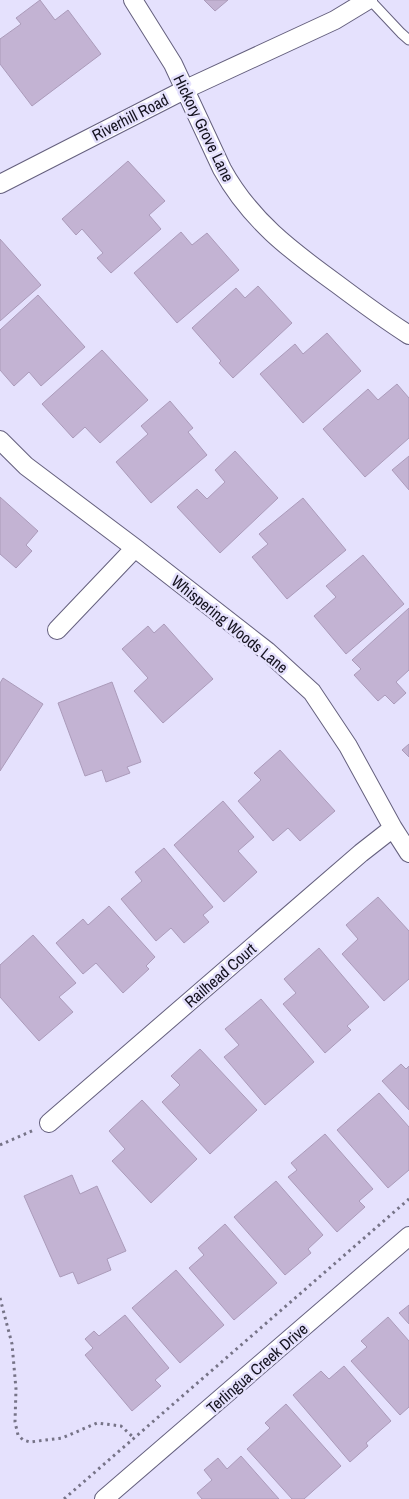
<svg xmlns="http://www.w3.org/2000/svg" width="409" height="1499" font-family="'Archivo Narrow',sans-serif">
<rect width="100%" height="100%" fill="#e5e1fd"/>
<path fill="#c3b3d3" stroke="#ab9bba" d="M40,0l15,20 13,-10 33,44 -69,52 -32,-42v-25l21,-15 -5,-6z
M204,0h24l-13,11z
M128,161l37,40 -16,14 12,14 -50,44 -14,-15 6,-5 -21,-24 -6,6 -14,-16z
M181,232l11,13 15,-12 32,37 -62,53 -43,-50z
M0,239l41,46 -41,36z
M258,286l34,37 -59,55 -14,-15 2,-2 -29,-33 44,-40 9,10z
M38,295l47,52 -44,39 -12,-14 -15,14 -14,-16v-40z
M327,333l34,38 -58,52 -43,-49 35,-30 8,10z
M102,350l46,50 -48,43 -15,-16 -12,11 -31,-34z
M397,384l12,14v40l-44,39 -42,-48 45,-40 10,11z
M170,401l23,27 -5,4 19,23 -56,48 -35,-41 32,-28 -7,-8z
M235,451l43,47 -58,55 -43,-46 20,-18 10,10 18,-17 -10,-12z
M409,456v34l-17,-20z
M0,497l38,34 -12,14 6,6 -16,17 -16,-14z
M303,498l43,52 -59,49 -35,-42 16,-13 -9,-10z
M363,555l41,49 -58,50 -32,-38 22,-19 -10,-11z
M409,608v62l-13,12 10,11 -12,11 -9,-9 -7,6 -24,-26 7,-6 -9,-9z
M164,624l49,55 -50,44 -29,-32 14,-13 -26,-29 26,-23 6,7z
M3,678l40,26 -43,67v-88z
M112,682l29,80 -14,5 3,6 -24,9 -4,-12 -17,6 -27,-73z
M409,744v13l-7,-7z
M280,750l55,61 -35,30 -12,-13 -15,13 -35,-40 23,-21 -7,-7z
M223,801l31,36 -16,14 19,21 -33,30 -50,-57z
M164,848l49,59 -10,8 6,7 -25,21 -13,-15 -15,13 -35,-42 21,-18 -7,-9z
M378,897l31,34v48l-25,22 -42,-47 16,-15 -12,-14z
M109,906l46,51 -9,9 3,3 -26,24 -27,-30 -13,11 -27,-31 27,-24 5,6z
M33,935l43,48 -17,14 14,15 -34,29 -39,-44v-32z
M319,948l50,59 -22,19 4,4 -26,23 -42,-49 13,-11 -12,-14z
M261,999l53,63 -49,43 -41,-48 15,-12 -14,-16z
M200,1049l57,61 -47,44 -48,-52 18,-17 -9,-9z
M401,1064l5,5 3,-3v44l-27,-29z
M379,1093l30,34v43l-21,18 -51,-58z
M142,1100l55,59 -46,44 -39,-42 13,-12 -16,-18z
M325,1134l48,55 -14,12 6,6 -28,25 -49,-55 9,-7 -6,-7z
M72,1175l8,19 17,-8 29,65 -19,8 4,11 -33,14 -5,-12 -13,5 -36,-81z
M276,1181l47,54 -15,14 3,4 -26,22 -51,-58z
M225,1224l52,59 -43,37 -45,-52 15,-13 -6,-7z
M176,1270l48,55 -44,38 -48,-55z
M409,1305v19l-10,-11z
M125,1315l44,53 -14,12 6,6 -29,25 -47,-56 8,-7 -8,-9 9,-8 5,5z
M388,1317l21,24v66l-9,8 -49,-54 16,-14 -6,-6z
M344,1366l47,55 -25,22 2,3 -18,16 -57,-67 28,-24 8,8z
M286,1404l55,62 -37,33h-12l-45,-50 23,-21 -5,-5z
M241,1456l38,43h-77l-5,-6 15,-13 -8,-10 14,-12 9,11z"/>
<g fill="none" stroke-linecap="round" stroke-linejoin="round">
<defs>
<path id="service" d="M370,0l31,33 8,7"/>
<path id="minor" d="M133,0l40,64 49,105c28,51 68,81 115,115 24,18 47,35 72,51
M0,184l186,-95 149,-69 33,-20
M0,440l26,26 109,82 132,103 45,41 36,54 45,82 16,25
M57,630l78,-82
M49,1123l312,-270 32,-25
M104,1499l305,-263"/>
</defs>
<use href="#service" stroke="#65607e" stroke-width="11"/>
<use href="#minor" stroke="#65607e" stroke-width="20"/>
<path stroke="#767387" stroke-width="3" stroke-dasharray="2.5 4" stroke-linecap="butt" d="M0,1145l34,-15
M0,1298l12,46 4,45 -1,33 3,13 5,5 7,2 32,-4 35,-15 24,3 13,12
M64,1499l345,-300"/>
<use href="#service" stroke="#fff" stroke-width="9"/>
<use href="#minor" stroke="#fff" stroke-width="18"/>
</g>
<g text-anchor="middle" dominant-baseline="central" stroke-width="5" stroke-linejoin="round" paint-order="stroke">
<g font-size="16" fill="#14121e" stroke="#e5e1fd">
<text transform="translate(130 117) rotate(-27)">Riverhill Road</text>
<text transform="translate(204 128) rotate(64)">Hickory Grove Lane</text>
<text transform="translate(230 624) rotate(39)">Whispering Woods Lane</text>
<text transform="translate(220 975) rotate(-41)">Railhead Court</text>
<text transform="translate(257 1368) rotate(-41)">Terlingua Creek Drive</text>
</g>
</g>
</svg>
